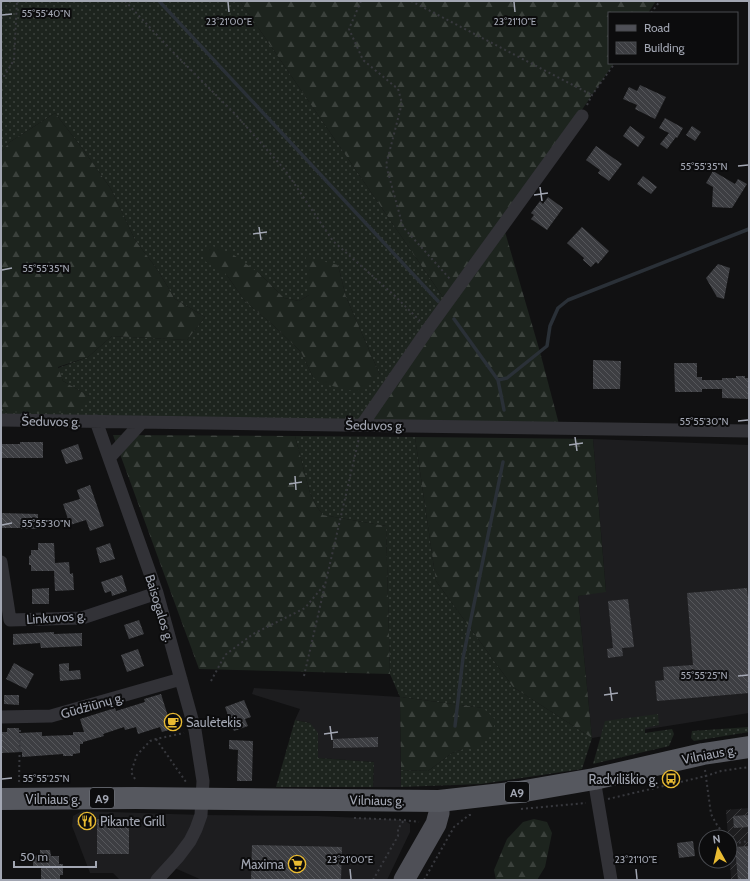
<svg xmlns="http://www.w3.org/2000/svg" width="750" height="881" font-family="Cabin,sans-serif">
<defs>
<pattern id="industrial-furrows" width="10" height="10" patternUnits="userSpaceOnUse"><rect width="10" height="10" fill="#1d1d1f"/><path d="M-1 1l2-2M0 10L10 0M9 11l2-2" fill="none" stroke="#3b3b3d"/></pattern>
<pattern id="grass-dots" width="8" height="8" patternUnits="userSpaceOnUse"><rect width="8" height="8" fill="#1d241e"/><path d="M2 2h.1M6 6h.1" fill="none" stroke="#3b413c" stroke-width="1.8" stroke-linecap="round"/></pattern>
<pattern id="forest-firs" width="22" height="20" patternUnits="userSpaceOnUse"><rect width="22" height="20" fill="#1d241e"/><path d="M5 1l3.5 6h-7zM16 11l3.5 6h-7z" fill="#3b413c"/></pattern>
<pattern id="building-back-hatch" width="6" height="6" patternUnits="userSpaceOnUse"><rect width="6" height="6" fill="#3d3e42"/><path d="M-1 5l2 2M0 0l6 6M5-1l2 2" fill="none" stroke="#56575b"/></pattern>
</defs>
<rect width="100%" height="100%" fill="#111112"/>
<path fill="#1d1d1f" d="M593,439l156,6v268l-157,25 -14,-142 28,-5z
M254,688l146,9 1,90h-28l1,-25 -56,-4 -8,-35 -15,-3 5,-11 -48,-15z
M82,811l119,4 117,1 86,4 6,4v8l-23,48h-185l-32,-14 -13,14h-37l-7,-7h-23l-18,-47 1,-10z"/>
<path fill="url(#industrial-furrows)" d="M749,808v72h-18l-1,-19v-24h-2l-2,-27z"/>
<path fill="url(#grass-dots)" fill-rule="evenodd" d="M1,1h239l207,302 -85,122 -361,-5v-15l6,7 82,-16 -26,-15 -5,-13 30,-11 24,-21 75,4 18,-23 -30,-18 -18,-30 -22,-29 -24,-51 -26,-37 -30,-39 -45,29 -9,10zM338,265l8,32 34,78 -67,2 -12,-25 -27,-26 -29,-25 -19,-27h34l24,24 15,3 10,-6z
M295,436l120,1 21,144 77,106 79,51 -10,31 -101,15 -80,3v-17l27,1 24,-18 11,-4h14l6,-41 -83,-11 -10,-23 -4,-148 -63,-11 -6,-8 -7,-14z
M658,714l1,11 -14,3v5l27,-4 2,5 -5,12 -76,18 12,-43z
M295,720l15,3 8,10v25l56,4 -1,25h-97z
M749,727v5l-55,9 -3,-3 1,-7z"/>
<path fill="url(#forest-firs)" d="M240,1h416l-8,12h-39v50h5l-111,162 37,127 20,76 -198,-3 85,-122z
M55,113l30,39 26,37 24,51 22,29 18,30 30,18 -18,23 -75,-4 -24,21 -30,10 5,14 26,15 -11,16 -43,1 -28,-1 -6,-7v-253l9,-10z
M207,244l24,9 29,21 24,24 15,3 10,-6 -3,-38 32,8 8,32 34,78 -23,17 -37,-9 -7,-6 -12,-25 -27,-26 -29,-25 -19,-27 -23,-14z
M113,435l182,1 15,57 7,14 6,8 63,11 4,148 -191,-5z
M415,437l178,2 13,153 -28,4 14,142 -79,-51 -77,-106z
M400,697l83,11 13,12 -5,15 -14,14h-14l-11,4 -24,18 -27,-1z
M534,819l13,3 5,11 -7,34 -8,13h-41l-2,-10 13,-31 16,-17z"/>
<g fill="none" stroke-linecap="round" stroke-linejoin="round">
<path stroke="#2a3037" stroke-width="3.5" d="M159,1l279,300
M454,319l44,61 6,30
M498,380l9,-2 40,-32 3,-20 8,-18 10,-8 181,-71
M455,726l8,-68 40,-196"/>
</g>
<path fill="url(#building-back-hatch)" d="M640,85l26,12 -11,22 -20,-10 2,-4 -14,-6 6,-12 8,4z
M665,118l18,10 -6,10 -1,-1 -9,12 -7,-5 9,-11 -10,-5z
M630,126l15,11 -7,10 -15,-11z
M692,126l9,6 -6,9 -9,-6z
M596,146l26,18 -13,17 -11,-8 2,-3 -14,-10z
M713,171l22,13 3,-5 9,5 -15,24 -20,-1 1,-20 -7,-4z
M643,176l14,11 -6,7 -14,-10z
M548,197l15,11 -16,22 -16,-11 3,-4 -3,-2 9,-12 3,3z
M582,227l27,24 -11,13 -2,-2 -5,5 -8,-7 1,-2 -17,-15z
M718,264l12,4 -6,31 -7,-2 -11,-19z
M593,360l28,1 -1,28h-27z
M674,363h23v14h5v3h20v-2h14v-2h9v2h4v21l-27,-1v-9h-20v3h-27z
M20,442h23v16h-42v-14h19z
M78,444l5,15 -17,5 -5,-14z
M90,485l14,41 -14,5 -4,-11 -16,5 -7,-21 17,-5 -3,-9z
M1,513l37,1v15h-17v-1h-20z
M38,543h16l1,20 14,-1 1,12 3,-1 1,17 -19,1 -1,-20h-23v-6h-2v-9l2,-1v-5h7z
M110,543l5,16 -15,4 -4,-15z
M122,575l5,16 -15,5 -1,-5 -6,2 -4,-11z
M49,588v16h-17v-15z
M747,588l2,21v84l-92,8 -2,-20 9,-1 -1,-13 30,-2 -6,-72z
M628,599l6,48 -12,1 1,8 -15,2 -1,-9 6,-1 -5,-47z
M139,620l5,14 -15,5 -5,-14z
M54,632v2l28,-1v13l-41,2 -1,-5 -27,2v-11z
M138,649l6,17 -17,6 -6,-17z
M14,663l20,11 -8,15 -20,-10z
M69,663v8l11,-1 1,9 -21,2 -1,-17z
M161,694l11,35 -10,3 -2,-5 -22,7 -2,-7 -11,3 -1,-3 -21,7 1,2 -21,6v2h-3v9l-7,1v2h-10v-2l-41,3v-5l-21,1v-21h6v-4h12v5l23,-1v4l31,-1v-3h11l-4,-13 35,-11 1,3 29,-9 -1,-3z
M4,695h15v10l-15,-1z
M244,700l7,17 -6,2 3,7 -14,5 -9,-24z
M378,737v10l-45,1v-9z
M229,740l24,1 -1,40h-15l1,-31 -9,-1z
M749,815v12l-15,1 -1,-12z
M78,817h18v8h-19z
M97,819h32v35h-32z
M693,841l2,15 -16,2 -2,-15z
M252,845l90,2 -1,33h-90z
M748,846l1,34h-11l-3,-33z
M40,850h10l1,6h8v8h4v11h-3v5h-19v-14h-8v-10l7,-1z"/>
<g fill="none" stroke-linecap="round" stroke-linejoin="round">
<path stroke="#38393e" stroke-width="2" stroke-dasharray="2 3" stroke-linecap="butt" d="M125,1l48,51 62,62 50,56 48,71 62,55 25,25
M361,1l-12,28 14,31 35,29 4,14 -16,62 17,62 47,52
M411,1l181,94
M651,13l9,-12
M1,81l13,-21 3,-59
M587,105l5,-10 23,-32
M304,676l55,-238
M211,681l14,-26 28,-21 52,-26 20,-24
M156,739l30,43
M705,770l6,44 6,11 9,12
M135,779l-4,-7 6,-17 13,-14 6,-2 28,-6
M19,782l1,-54
M608,799l98,-23 15,-5 28,-4
M521,809l65,-6
M354,818l50,2 15,2
M730,839l7,4 12,-2
M373,880l25,-44v-7l6,-9
M424,880l30,-53 15,-12h2"/>
<path stroke="#323237" stroke-width="13" d="M1,420l748,11
M96,421l61,172 38,137 8,51 -2,34 -5,14 -6,12 -12,16 -21,23
M362,425l66,-96 154,-213
M109,458l33,-36
M1,562l9,58 72,-2 75,-25
M1,717l50,-1 130,-37
M594,779l17,101"/>
<path stroke="#4e4f56" stroke-width="21" d="M404,880l32,-56 3,-11v-12"/>
<path stroke="#56585f" stroke-width="22" d="M1,799l135,-1 303,3 80,-9 75,-13 109,-25 46,-7"/>
</g>
<path fill="none" stroke="#a2a6b2" stroke-width="1.5" d="M228,2l1,10M514,2l1,10M2,15l10,-1M738,166l10,-1M540,187l2,14M534,195l14,-2M259,227l2,13M253,234l14,-2M2,270l10,-2M738,421l10,-1M575,437l2,14M569,445l14,-2M295,476l1,14M289,484l13,-2M2,525l10,-2M738,676l10,-1M610,687l2,14M604,695l14,-2M330,726l2,14M324,734l14,-2M2,779l10,-1M350,869l1,10M636,869l1,10"/>
<defs>
<symbol id="cafe-ring" viewBox="-11 -11 22 22"><circle r="9.5" fill="#0c0c0d" stroke="#e9bb32" stroke-width="1.5"/><path d="M-5.5-4.5H6V0H3Q3 3.5 0 3.5H-2.5Q-5.5 3.5-5.5 0ZM3-3.2v2h1.7v-2ZM-6 4.5H4V6H-6Z" fill="#e9bb32"/></symbol>
<symbol id="bus-ring" viewBox="-11 -11 22 22"><circle r="9.5" fill="#0c0c0d" stroke="#e9bb32" stroke-width="1.5"/><path d="M-5-6H5V4H4V6H2V4H-2V6H-4V4H-5ZM-3.5-4V0h7V-4ZM-3.5 1.2v1.5H-2V1.2ZM2 1.2v1.5H3.5V1.2Z" fill="#e9bb32"/></symbol>
<symbol id="restaurant-ring" viewBox="-11 -11 22 22"><circle r="9.5" fill="#0c0c0d" stroke="#e9bb32" stroke-width="1.5"/><path d="M-5-6h1v4h1v-4h1v4h1v-4h1v5L-1.5 .5V6h-2V.5L-5-1ZM5-6V6H3V1.5H1.5Q1.5-4 5-6Z" fill="#e9bb32"/></symbol>
<symbol id="supermarket-ring" viewBox="-11 -11 22 22"><circle r="9.5" fill="#0c0c0d" stroke="#e9bb32" stroke-width="1.5"/><path d="M-6-5.5h2.5l.6 2H6L4.5 2H-2.5L-4.4-4H-6ZM-1.5 3.2a1.3 1.3 0 1 0 .1 0ZM3 3.2a1.3 1.3 0 1 0 .1 0Z" fill="#e9bb32"/></symbol>
</defs>
<g fill-rule="evenodd">
<use href="#cafe-ring" x="163" y="712" width="20" height="20"/>
<use href="#bus-ring" x="661" y="769" width="20" height="20"/>
<use href="#restaurant-ring" x="77" y="811" width="20" height="20"/>
<use href="#supermarket-ring" x="287" y="854" width="20" height="20"/>
</g>
<g text-anchor="middle" dominant-baseline="central" stroke-width="4" stroke-linejoin="round" paint-order="stroke">
<g fill="#0c0c0d" stroke="#757880" stroke-width="1">
<rect x="505" y="782" width="24" height="20" rx="3"/>
<rect x="90" y="788" width="24" height="20" rx="3"/>
</g>
<g font-size="12" font-weight="bold" fill="#a2a6b2">
<text x="517" y="792">A9</text>
<text x="102" y="798">A9</text>
</g>
<g font-size="13" fill="#a2a6b2" stroke="#0c0c0d">
<text transform="translate(51 421) rotate(1)">Šeduvos g.</text>
<text transform="translate(375 425) rotate(1)">Šeduvos g.</text>
<text transform="translate(160 608) rotate(73)">Baisogalos g.</text>
<text transform="translate(56 617) rotate(-4)">Linkuvos g.</text>
<text transform="translate(92 705) rotate(-16)">Gūdžiūnų g.</text>
<text transform="translate(709 754) rotate(-11)">Vilniaus g.</text>
<text x="53" y="799">Vilniaus g.</text>
<text transform="translate(377 800) rotate(1)">Vilniaus g.</text>
</g>
<g font-size="13" fill="#a2a6b2" stroke="#0c0c0d" text-anchor="start">
<text x="186" y="722">Saulėtekis</text>
<text x="658" y="779" text-anchor="end">Radviliškio g.</text>
<text x="100" y="821">Pikante Grill</text>
<text x="284" y="864" text-anchor="end">Maxima</text>
</g>
</g>
<g font-size="10" text-anchor="middle" fill="#a2a6b2" stroke="#0c0c0d" stroke-width="4" stroke-linejoin="round" paint-order="stroke">
<text x="46" y="17">55°55'40"N</text>
<text x="229" y="25">23°21'00"E</text>
<text x="515" y="25">23°21'10"E</text>
<text x="704" y="170">55°55'35"N</text>
<text x="46" y="272">55°55'35"N</text>
<text x="704" y="425">55°55'30"N</text>
<text x="46" y="527">55°55'30"N</text>
<text x="704" y="679">55°55'25"N</text>
<text x="46" y="782">55°55'25"N</text>
<text x="350" y="863">23°21'00"E</text>
<text x="636" y="863">23°21'10"E</text>
</g>
<rect width="750" height="881" fill="none" stroke="#a2a6b2" stroke-width="4"/>
<rect x="608" y="12" width="130" height="52" fill="#0c0c0d" stroke="#484a4f"/>
<rect x="616" y="25" width="20" height="6" fill="#4e4f56" stroke="#484a4f"/>
<text x="644" y="32" font-size="12" fill="#a2a6b2">Road</text>
<rect x="616" y="42" width="20" height="12" fill="url(#building-back-hatch)" stroke="#484a4f"/>
<text x="644" y="52" font-size="12" fill="#a2a6b2">Building</text>
<g transform="translate(718 849) rotate(352)"><circle r="19" fill="#0c0c0d" stroke="#484a4f"/>
<path d="M0-3L7 15L0 10L-7 15Z" fill="#e9bb32"/>
<text y="-6" font-size="11" font-weight="bold" text-anchor="middle" fill="#a2a6b2">N</text>
</g>
<path d="M14 861v6h82v-6" fill="none" stroke="#a2a6b2" stroke-width="2"/>
<text x="20" y="861" font-size="12" fill="#a2a6b2" stroke="#0c0c0d" stroke-width="3" paint-order="stroke">50 m</text>
</svg>
